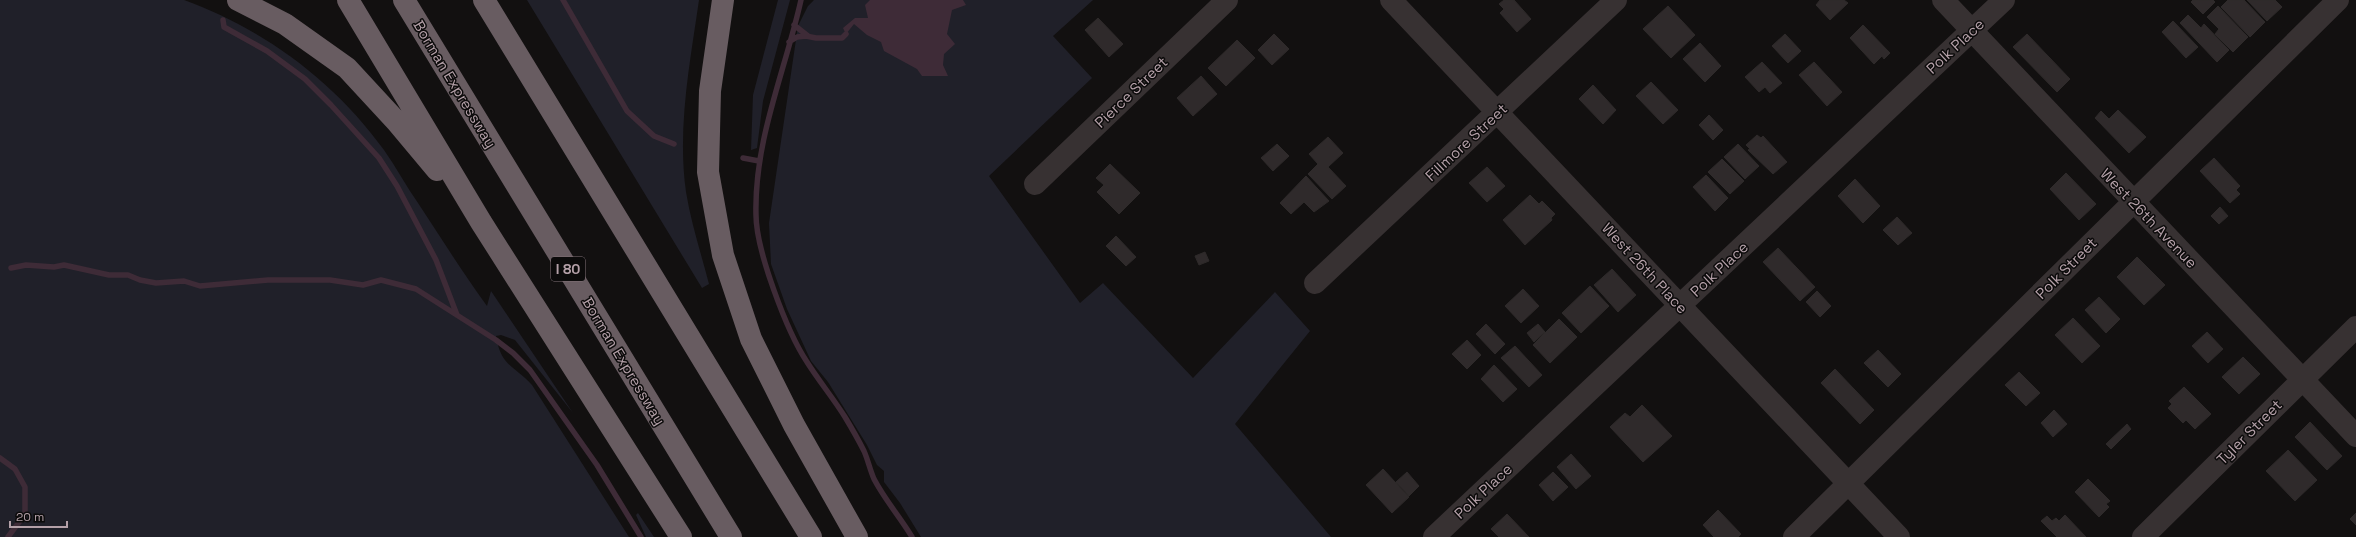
<svg xmlns="http://www.w3.org/2000/svg" width="2356" height="537" font-family="'Space Grotesk',sans-serif">
<rect width="100%" height="100%" fill="#121010"/>
<path fill="#202029" d="M0,0h184c80,29 150,81 200,150 12,17 22,36 34,53 23,35 45,70 69,103l4,-15 82,122 -58,-73 -14,-5 -5,1c5,31 18,29 36,49l97,152h-629z
M527,0h172c-9,63 -22,128 -13,192 5,31 15,61 23,92l-7,4z
M778,0h12l-27,101 -6,47 -6,2 2,-55z
M814,0h279l-40,36 39,42 -103,98 91,127 23,-20 90,95 82,-86 35,39 -75,93 96,113h-410l-21,-34 -16,-21v-11l-7,-6 -10,-20 -39,-63 -17,-21 -24,-52 -16,-45 -2,-41 29,-197 10,-20z
M638,513l16,24h-8l-10,-22z"/>
<path fill="#3e2b37" d="M870,0h93l3,5 -14,5 -5,24 8,10 -11,10 -1,11 5,11h-26l-5,-7 -33,-18 -3,-9 -14,-7 -13,-11 -8,10 -3,-6 12,-10h13l-3,-13z"/>
<g fill="none" stroke-linecap="round" stroke-linejoin="round">
<path stroke="#3e2b37" stroke-width="5.5" d="M563,0l64,111 27,25 20,8
M801,0c-16,72 -47,140 -45,215 0,35 31,117 51,147 12,19 26,36 38,55 6,10 13,22 19,34 4,9 6,19 10,28 11,21 26,38 38,58
M223,20l1,7 43,24 38,28 26,26 48,53 18,28 39,74 21,55
M794,25l14,11
M789,42l8,-5 9,-1 10,2h26l4,-4
M743,158l16,3
M11,268l15,-3 28,2 10,-2 45,10h19l12,5 16,3 28,-2 16,5 68,-6h62l33,5 18,-5 35,9 80,51 17,13 17,17 67,95 44,72
M0,458l15,11 10,18v27l-17,23"/>
</g>
<path fill="#2f2a2b" stroke="#2e2a2a" d="M1504,0h10l17,19 -14,13 -17,-19 4,-4 -5,-5z
M1820,0h24l4,3 -18,17 -14,-15z
M2193,0h20l2,2 -12,12 -12,-12z
M2228,0h16l21,22 -15,15 -29,-30z
M2247,0h28l7,7 -15,14z
M1668,6l27,29 -24,23 -28,-29z
M2218,6l30,31 -15,15 -18,-18 4,-5 -12,-12z
M2188,15l13,13 3,-4 25,26 -12,12 -37,-39z
M1098,18l25,26 -14,13 -24,-27z
M2173,21l25,26 -12,11 -24,-26z
M1863,25l27,28 -6,6 -2,-3 -8,8 -24,-26z
M1274,34l15,15 -17,16 -14,-15z
M1785,34l16,17 -13,12 -16,-17z
M2027,34l43,45 -13,13 -44,-45z
M1237,40l18,18 -29,28 -18,-18z
M1700,43l21,23 -16,16 -22,-23z
M1762,62l20,21 -12,10 -5,-6 -6,5 -14,-15z
M1814,62l28,30 -15,14 -28,-31z
M1201,76l16,18 -24,22 -16,-18z
M1651,82l27,28 -15,14 -27,-28z
M1593,85l23,25 -13,14 -24,-25z
M2118,110l28,27 -17,16 -34,-35 6,-7 8,8z
M1709,115l14,15 -10,10 -14,-15z
M1757,135l4,3 2,-2 24,26 -14,12 -25,-24 2,-1 -4,-4z
M1328,137l15,16 -15,14 18,19 -14,13 -24,-25 10,-10 -9,-10z
M1277,144l12,12 -16,15 -12,-13z
M1738,144l21,22 -14,13 -21,-22z
M2214,158l26,28 -4,4 4,4 -10,9 -30,-32z
M1722,159l22,22 -14,13 -22,-22z
M1110,164l30,29 -21,21 -22,-22 7,-7 -8,-7z
M1487,167l18,19 -18,16 -18,-19z
M2066,173l30,31 -17,16 -29,-31z
M1706,175l22,23 -13,13 -22,-24z
M1306,176l23,25 -15,11 -10,-10 -13,12 -11,-11z
M1855,179l25,27 -17,17 -25,-27z
M1530,195l9,9 3,-3 13,13 -4,4 1,2 -27,25 -22,-25z
M2220,207l8,9 -9,8 -8,-8z
M1897,217l15,16 -14,12 -15,-15z
M1116,236l20,21 -10,9 -20,-20z
M1778,248l37,39 -15,14 -37,-39z
M1205,252l4,9 -10,4 -4,-9z
M2137,257l28,28 -21,20 -27,-28z
M1612,269l24,26 -18,17 -24,-27z
M1590,286l19,20 -28,27 -19,-20z
M1523,289l16,17 -18,17 -16,-17z
M1817,291l14,15 -11,11 -14,-15z
M2099,297l21,22 -14,14 -21,-23z
M2073,318l27,28 -18,17 -27,-28z
M1559,319l18,18 -27,26 -17,-18z
M1486,324l19,20 -10,10 -19,-20z
M1538,324l7,8 -11,10 -7,-9z
M2207,332l16,17 -15,14 -16,-17z
M1467,340l14,15 -14,14 -15,-15z
M1515,346l27,29 -13,12 -28,-29z
M1878,350l23,24 -13,13 -24,-24z
M2243,357l17,17 -21,20 -17,-17z
M1494,365l23,24 -14,13 -22,-23z
M1835,369l39,41 -14,14 -39,-41z
M2019,372l21,21 -14,13 -21,-21z
M2184,387l27,27 -16,15 -9,-9 -3,3 -15,-15 4,-4 -3,-3z
M1642,405l30,31 -29,26 -33,-35 15,-14 5,4z
M2054,410l13,14 -14,13 -12,-14z
M2310,422l32,34 -15,14 -32,-33z
M2127,424l4,5 -20,20 -5,-5z
M2288,450l29,30 -22,21 -29,-30z
M1571,454l20,22 -15,13 -19,-22z
M1383,469l26,28 -17,16 -26,-28z
M1407,472l12,14 -10,10 -13,-14z
M1553,472l15,15 -15,14 -14,-16z
M2088,479l22,22 -4,3 3,3 -10,10 -24,-25z
M1718,510l23,24 -3,3h-24l-11,-12z
M2356,513v12l-6,-6z
M1507,514l22,23h-30l-8,-8z
M2065,515l21,22h-29l-16,-16 6,-5 5,5 4,-3 3,3z"/>
<g fill="none" stroke-linecap="round" stroke-linejoin="round">
<path stroke="#373132" stroke-width="22" d="M1391,0l508,537
M1943,0l413,436
M1035,184l192,-184
M1315,283l301,-283
M1434,537l570,-537
M1794,537l544,-537
M2143,537l213,-210"/>
<path stroke="#685c61" stroke-width="22" d="M238,0l47,24 62,44 49,53 41,49
M348,0l133,222 200,315
M404,0l327,537
M484,0l327,537
M723,0l-13,91 -2,81 15,83 28,84 43,86 63,112"/>
</g>
<g text-anchor="middle" dominant-baseline="central" stroke-width="3" stroke-linejoin="round" paint-order="stroke">
<rect fill="#0c0b0b" stroke="#827379" stroke-width="1" x="551" y="257" width="34" height="24" rx="3"/>
<g font-size="14" font-weight="bold" fill="#b4a0a8">
<text x="568" y="269">I 80</text>
</g>
<g font-size="15" fill="#b4a0a8" stroke="#0c0b0b">
<text transform="translate(1955 46) rotate(-43)">Polk Place</text>
<text transform="translate(455 84) rotate(59)">Borman Expressway</text>
<text transform="translate(1131 92) rotate(-44)">Pierce Street</text>
<text transform="translate(1466 142) rotate(-43)">Fillmore Street</text>
<text transform="translate(2149 218) rotate(46)">West 26th Avenue</text>
<text transform="translate(1645 268) rotate(47)">West 26th Place</text>
<text transform="translate(2066 268) rotate(-45)">Polk Street</text>
<text transform="translate(1719 269) rotate(-43)">Polk Place</text>
<text transform="translate(624 361) rotate(59)">Borman Expressway</text>
<text transform="translate(2249 432) rotate(-45)">Tyler Street</text>
<text transform="translate(1483 491) rotate(-43)">Polk Place</text>
</g>
</g>
<path d="M10 521v6h57v-6" fill="none" stroke="#b4a0a8" stroke-width="2"/>
<text x="16" y="521" font-size="12" fill="#b4a0a8" stroke="#0c0b0b" stroke-width="3" paint-order="stroke">20 m</text>
</svg>
